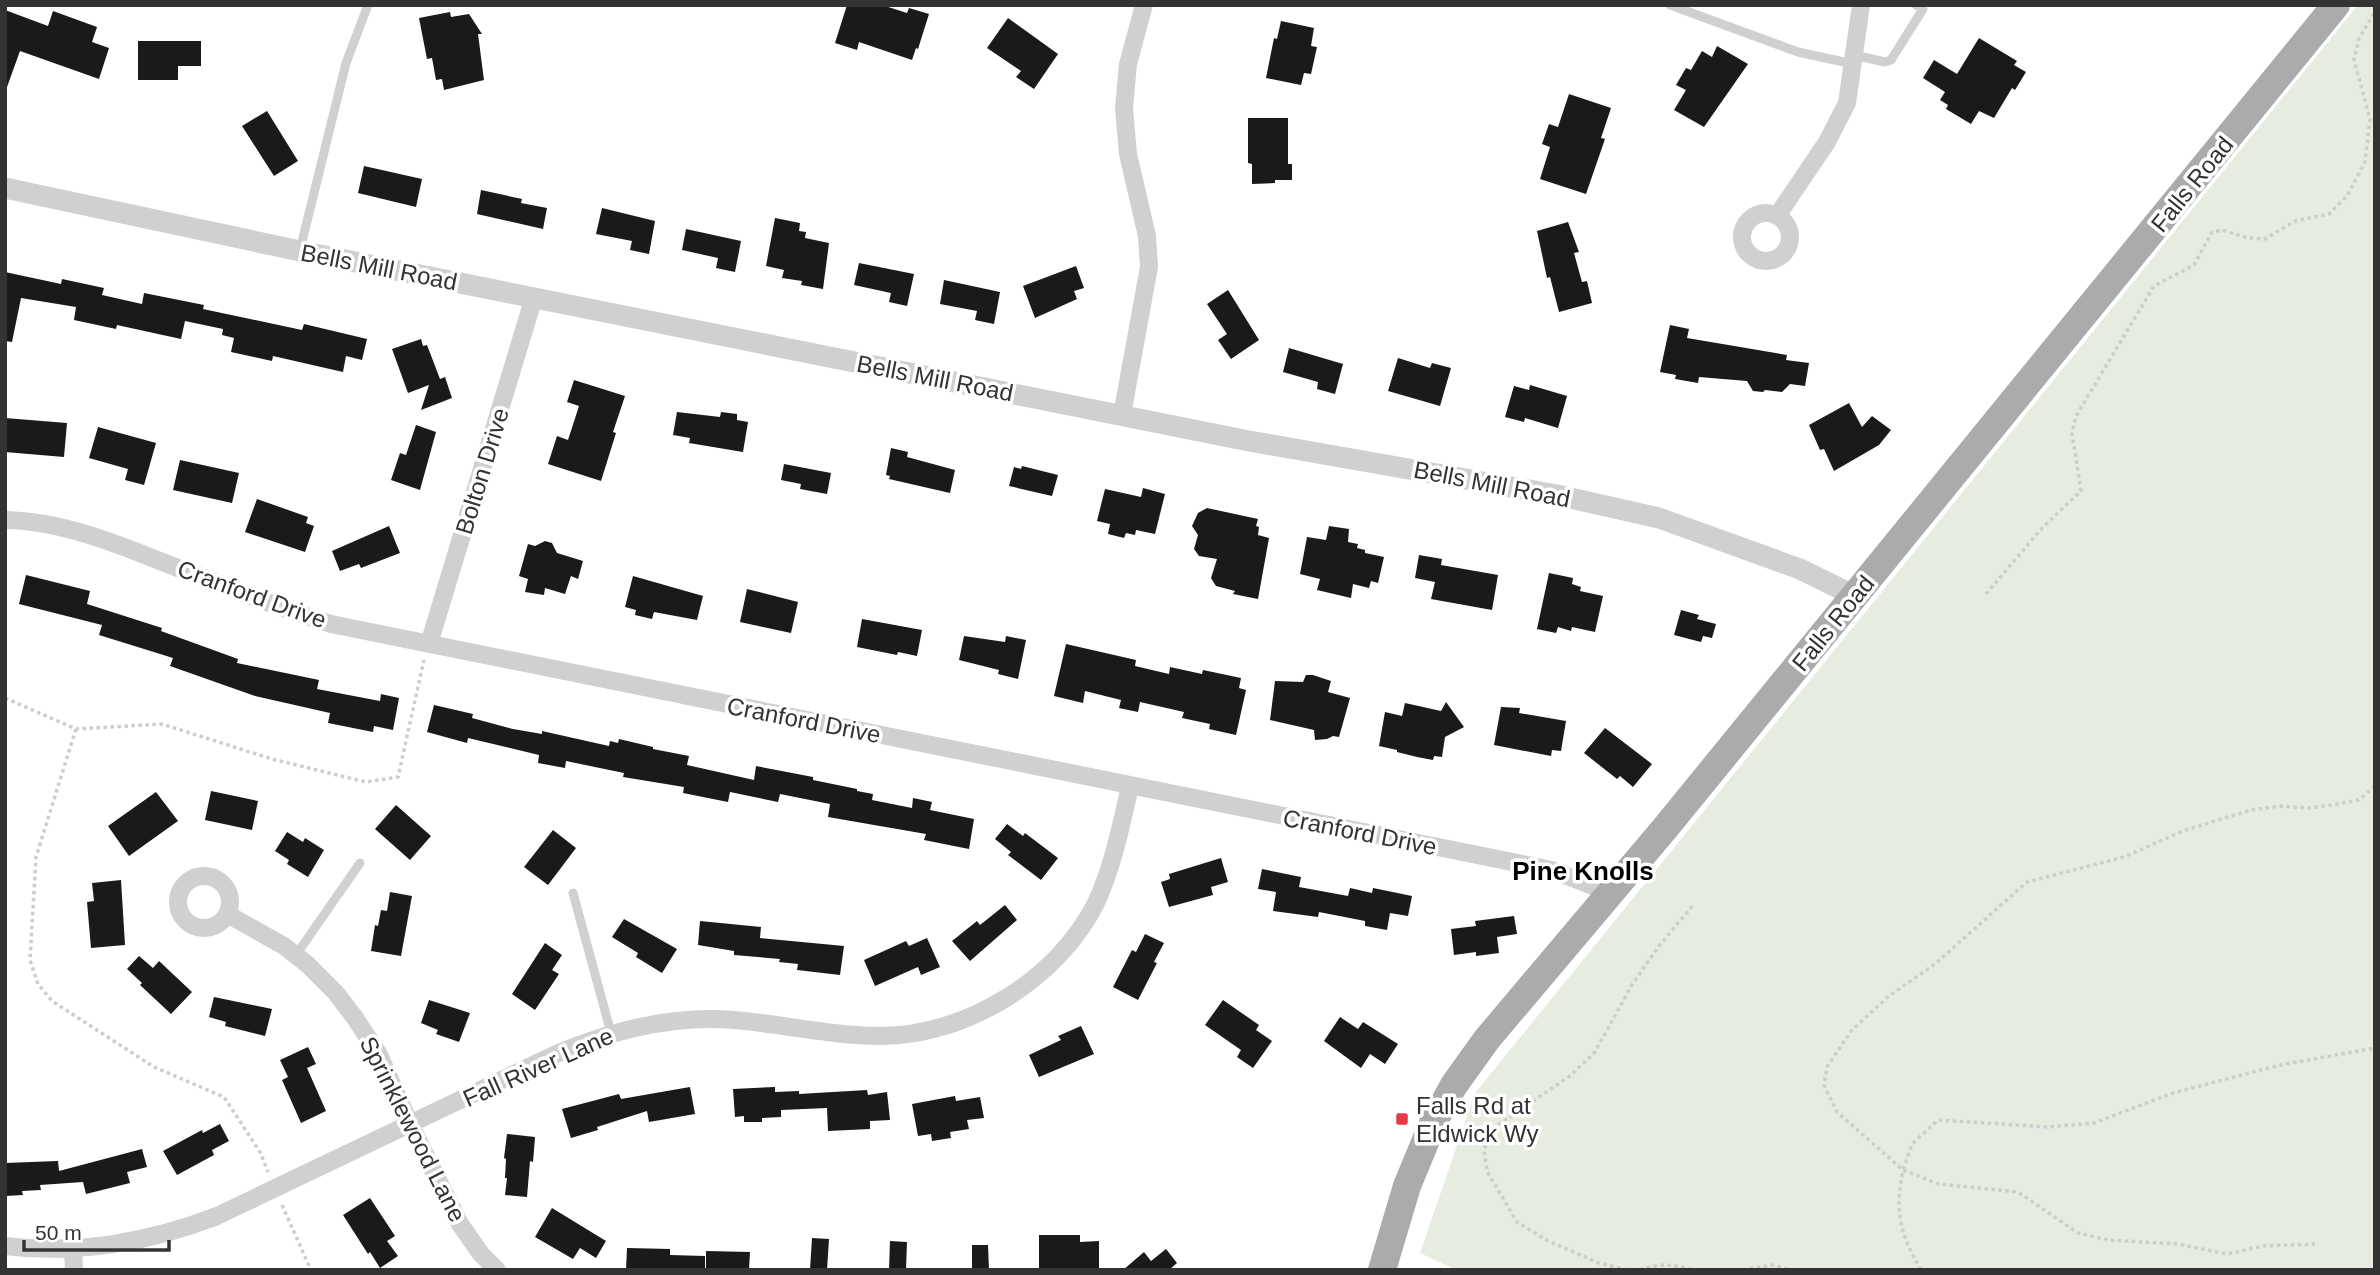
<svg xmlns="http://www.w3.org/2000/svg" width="2380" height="1275" font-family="Arial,sans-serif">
<rect width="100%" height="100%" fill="#fff"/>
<path fill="#e6ecdf" d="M2358,5h17v1265h-919l-36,-17 55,-160z"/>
<path fill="#1a1a1a" d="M847,5h35l25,8 2,-5 20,6 -11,35 -2,-1 -4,12 -53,-18 -2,8 -22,-7z
M5,10l43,16 5,-15 44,16 -5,15 17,6 -10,31 -79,-28 -13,36 -2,-1z
M450,12l1,5 18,-3 13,20h-4l6,46 -40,10 -2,-11 -6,1 -4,-22 -5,1 -8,-41z
M1008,18l50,36 -24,35 -18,-12 5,-6 -34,-23z
M1281,21l33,7 -3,18 6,1 -6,27 -7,-1 -3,12 -35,-7 8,-40 3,1z
M1979,38l38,23 -3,4 12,7 -11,18 -3,-2 -18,30 -15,-7 -8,13 -25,-15 2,-4 -8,-5 5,-8 -22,-14 11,-18 23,14z
M138,41h63v25h-23v14h-40z
M1717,46l31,18 -44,63 -30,-17 12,-20 -10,-5 10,-17 5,2 11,-19 10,6z
M1569,94l42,14 -10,30 4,1 -19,55 -46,-15 10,-32 -8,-3 7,-20 9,3z
M267,111l31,50 -24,15 -32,-50z
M1248,118h40v46h4v16h-17v3l-23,1v-20l-4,-1z
M364,166l58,13 -6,28 -58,-14z
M481,190l41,9 -1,4 26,5 -4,21 -66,-15z
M602,208l53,13 -6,33 -19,-4 2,-9 -36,-7z
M775,218l25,5 -1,8 7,1 -1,6 24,5 -6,46 -22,-4 1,-4 -20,-3 2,-8 -18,-4z
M1568,222l11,30 -5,1 8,29 5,-1 5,22 -33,9 -9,-35 -3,1 -10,-47z
M686,229l55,12 -6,31 -19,-4 2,-10 -36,-8z
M859,263l55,11 -7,32 -18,-4 2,-9 -37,-8z
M1076,266l8,22 -10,3 3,8 -42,19 -12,-32z
M5,272l56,12 1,-5 42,9 -2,7 40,9 2,-11 60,12 -1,4 99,21 2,-6 63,15 -5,21 -16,-4 -3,16 -70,-16 -1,5 -41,-9 3,-14 -12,-3 1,-6 -38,-8 -4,18 -64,-14 -1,4 -42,-9 2,-13 -55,-9 -9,44 -7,-1z
M944,280l56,12 -6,32 -19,-4 2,-9 -37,-7z
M1228,290l31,50 -28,19 -13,-19 9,-6 -20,-30z
M1670,325l19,4 -2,9 100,17 -1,5 23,3 -4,23 -15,-2 -8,8 -17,-2 -2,2 -10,-1 -6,-10 -48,-4 -1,6 -23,-4 1,-4 -16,-3z
M421,339l2,7 4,-1 13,34 5,-2 7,21 -31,12 8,-25 -21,8 -16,-44z
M1289,348l54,16 -8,30 -18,-5 1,-7 -35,-10z
M1398,358l32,10 2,-5 19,5 -11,38 -52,-15z
M574,380l51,16 -12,36 3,1 -15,48 -53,-17 9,-28 11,4 11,-34 -12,-4z
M1530,385l37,11 -9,32 -33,-10 -1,4 -19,-5 9,-31 15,4z
M1849,403l13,24 10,-11 19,14 -12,15 -45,26 -10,-22 -4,1 -11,-25z
M677,412l43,5 1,-5 16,2v6l11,2 -5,30 -54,-9 1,-5 -17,-3z
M5,418l62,5 -3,34 -59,-5z
M416,425l20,7 -16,58 -29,-10 9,-27 6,2z
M98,427l58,16 -12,42 -19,-5 3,-11 -39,-11z
M891,448l17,4 -1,5 48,13 -5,23 -61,-14 1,-3 -4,-1z
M180,460l59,13 -7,30 -59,-13z
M784,464l47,9 -4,21 -27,-5 1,-5 -20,-4z
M1022,466l36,9 -6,21 -43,-10 5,-19 7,2z
M1143,488l22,6 -10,40 -19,-4 -1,5 -9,-2 -2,5 -16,-4 2,-10 -13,-3 8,-32 36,8z
M257,499l51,18 -2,6 8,3 -9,26 -60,-20z
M1207,508l51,11 -2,7 3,1 -1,8 11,3 -11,61 -25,-5 2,-3 -19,-5 -5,-8 6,-19 -18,-3 -5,-7 4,-14 -6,-9 6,-13z
M389,526l11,27 -39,15 -2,-4 -19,7 -8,-20z
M1329,526l20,3 -1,13 10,2 -1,4 8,2v3l19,4 -6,26 -7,-2 -2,7 -16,-4 -2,14 -34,-8 3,-11 -20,-5 7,-37 19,3z
M545,541l7,2 5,10 26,8 -5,18 -7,-3 -6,18 -20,-6 -1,7 -19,-3 3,-13 -9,-3 9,-32 7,2z
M1419,555l23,4 -1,6 57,10 -6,35 -61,-11 4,-17 -20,-4z
M1549,573l24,5 -1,6 9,3 -1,4 23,5 -8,36 -23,-5 -1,4 -13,-4 -2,6 -19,-4z
M26,575l64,16 -3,13 75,24 -1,3 77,28 -1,4 82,17 -2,9 63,12 1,-7 18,4 -6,32 -19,-4 -1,6 -45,-9 2,-10 -75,-17 -85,-30 3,-8 -74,-23 3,-10 -83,-21z
M633,576l70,20 -6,24 -43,-8 -2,7 -17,-4 1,-5 -11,-3z
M747,589l51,13 -7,31 -51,-11z
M1681,610l18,5 -2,4 19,5 -4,14 -9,-2 -2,6 -27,-7z
M862,619l60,11 -5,26 -19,-4 -1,3 -40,-8z
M964,636l41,6 1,-6 20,4 -8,39 -20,-5 1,-4 -40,-10z
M1066,644l70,16 -1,6 34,8 1,-7 32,7 1,-4 38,8 -2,10 7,2 -10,45 -27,-6 1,-5 -28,-6 2,-6 -44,-10 -2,10 -19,-4 2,-8 -36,-9 -2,12 -29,-7z
M1306,675h7l18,6 -3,11 22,6 -11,39 -6,-1 -6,3 -12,1 -1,-10 -44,-10 5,-39 28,1z
M1446,702l18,25 -19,10 -3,20 -8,-1 -1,4 -16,-3 -20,-5v-2l-18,-4 6,-34 17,4 3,-13 36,8z
M434,705l39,9 -1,4 41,11 29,5v-3l67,15 1,-5 8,2 1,-4 34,8v2l36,7 -2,9 67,15 2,-14 57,11v3l44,9v2l16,3 -1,6 40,8 1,-10 19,4 -2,8 44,9 -5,30 -45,-9 2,-6 -98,-17 2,-13 -50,-10 -2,8 -48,-10 -2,10 -45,-9 1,-6 -61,-10 1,-4 -58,-12 -1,7 -27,-5 1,-8 -71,-17 -1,5 -40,-11z
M1501,707l19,1 -1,5 47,8 -5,30 -9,-1 -1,6 -57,-11z
M1605,728l47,36 -19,23 -13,-11 -3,3 -33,-26z
M211,791l47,10 -6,29 -47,-10z
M156,792l22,29 -49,35 -21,-30z
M396,805l35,31 -21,24 -35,-31z
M1007,824l16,12 2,-3 33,25 -17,22 -33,-25 3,-3 -16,-13z
M553,830l23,18 -28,37 -24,-18z
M287,832l16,10 2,-4 19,12 -16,27 -21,-13 2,-4 -14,-9z
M1221,858l7,24 -17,5 2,8 -44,12 -8,-25 9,-3 -1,-5z
M1262,869l39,8 -2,10 49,9 2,-8 22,5 1,-5 39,8 -4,20 -18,-3 -3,17 -22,-4v-5l-46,-9 -1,5 -45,-6 3,-19 -18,-3z
M121,880l4,65 -34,3 -4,-46 7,-1 -2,-18z
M390,892l22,4 -11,60 -30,-5 4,-26 3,1 3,-16 6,1z
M1005,905l12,15 -47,41 -18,-20 25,-20 3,4z
M1514,916l3,18 -20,3 2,16 -23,3v-4l-22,3 -3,-26 25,-3 -1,-5z
M624,919l53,30 -15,24 -26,-16 2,-4 -26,-16z
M700,921l61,6 -1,11 84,8 -4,29 -43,-5 1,-6 -19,-2 1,-3 -46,-4v-4l-36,-6z
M1145,934l19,9 -10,19 3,1 -19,37 -25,-13 19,-37 4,2z
M927,938l13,29 -19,8 -3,-8 -43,19 -11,-26 42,-19 3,5z
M545,943l17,12 -10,15 7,4 -24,36 -23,-16z
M139,956l14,12 6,-7 33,31 -21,22 -31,-29 2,-2 -15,-14z
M214,997l58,12 -7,27 -40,-10 1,-4 -17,-5z
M429,1000l41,13 -11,29 -23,-8 2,-4 -17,-7z
M1223,1000l36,25 -3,5 16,11 -19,27 -16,-11 4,-7 -36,-25z
M1340,1017l18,12 5,-7 35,22 -13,20 -15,-10 -9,14 -37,-27z
M1081,1026l13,28 -55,23 -10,-22 32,-15 -3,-4z
M308,1047l8,17 -9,4 19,43 -25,12 -19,-43 6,-3 -8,-17z
M690,1087l5,27 -46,8 -2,-11 -50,16 1,3 -27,8 -9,-29 57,-15 2,5z
M775,1087v5l24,-1v3l68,-4 1,5 19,-3 3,28 -20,1v8l-42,2 -1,-23 -46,2v7l-19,1v4h-18v-6l-9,1 -2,-28z
M955,1096l1,5 24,-4 4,21 -17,2 2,9 -19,3 1,6 -19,3 -1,-7 -13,2 -6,-32z
M220,1124l9,17 -17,9 2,5 -37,20 -14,-24 39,-21 1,3z
M507,1134l28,3 -2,25 -3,-1 -3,36 -22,-2 2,-17h-2l1,-19 -2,-1z
M142,1149l5,18 -20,5 3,11 -44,11 -3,-12 -43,3 1,5 -19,1 1,4 -18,1v-33l53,-2 1,10z
M370,1198l25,38 -8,5 11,15 -18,12 -10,-16 -2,2 -25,-39z
M552,1208l54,33 -10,17 -16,-10 -7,11 -38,-22z
M1039,1235h41v7l19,-1v29h-60z
M812,1238l17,1 -2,31h-17z
M890,1241l17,1 -1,28h-17z
M972,1245h16l1,25h-17z
M627,1248l43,1v6l35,1v14h-79z
M1166,1249l11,14 -8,7h-46l21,-18 7,9z
M706,1251l44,1 -1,18h-43z"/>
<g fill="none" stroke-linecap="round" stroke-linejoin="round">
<path stroke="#cdcdcd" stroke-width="3.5" stroke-dasharray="3.5 3.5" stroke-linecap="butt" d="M1986,594l57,-67 38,-36 -9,-58 4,-17 78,-130 40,-21 18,-33 10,-2 26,8 17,1 30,-18 34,-7 18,-18 18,-34 5,-43 -16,-59 5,-22 16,-26
M5,698l71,31 86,-5 110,35 94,23 32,-5 26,-117
M76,729l-40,128 -6,103 8,24 14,17 102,66 70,30 36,55 8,20
M2375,786l-16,14 -27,5 -24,3 -27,-2 -30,4 -68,21 -59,26 -97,25 -92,82 -46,32 -38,35 -24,36 -3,18 13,27 66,58 9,-26 26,-24 110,7 46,-4 79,-30 107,-28 95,-17
M282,1205l29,65
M1627,1270l-28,-7 -51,-22 -31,-19 -30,-51 -3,-21 8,-21 78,-53 25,-24 37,-67 27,-39 35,-42
M1640,1270c19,-7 33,-6 52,0
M1743,1270l30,-5 18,5
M1921,1270c-22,-38 -26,-57 -18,-100l36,14 79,8 60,41 30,7 70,4 49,10 36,-8 52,-2"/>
<path stroke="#d0d0d0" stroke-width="9" d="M1670,5l128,47 55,12
M1854,55l31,7 6,-2 32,-51 -7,-4
M300,250l46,-187 22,-58
M573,893l38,140
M296,955l64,-92"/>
<path stroke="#d0d0d0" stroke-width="18" d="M1742 237a24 24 0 1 1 48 0a24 24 0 1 1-48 0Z
M1777,216l50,-74 20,-39 14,-98
M1122,415l27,-148 -2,-31 -19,-82 -4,-46 4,-44 16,-59
M5,520c57,1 113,24 165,45 53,20 106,42 161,59l1221,246 58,23
M429,644l105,-347
M178 902a26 26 0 1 1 52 0a26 26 0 1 1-52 0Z
M227,914l57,32 23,18 29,29 19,25 23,35 32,71 50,100 21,30 16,16
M5,1246c71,9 145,-4 212,-30l337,-161c58,-25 117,-40 180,-35 49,4 98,16 147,16 85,0 177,-57 215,-133 17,-37 25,-77 34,-117
M73,1250l1,20"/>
<path stroke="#d0d0d0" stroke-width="21" d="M5,188l295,63 949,190 308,54 102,23 141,51 55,27"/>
<path stroke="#ababab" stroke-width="28" d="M1382,1270l25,-84 26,-63 21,-38 33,-46 179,-212 670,-822"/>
</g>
<rect fill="#e63946" stroke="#fff" stroke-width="2.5" x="1395" y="1112" width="14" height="14" rx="3.5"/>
<g text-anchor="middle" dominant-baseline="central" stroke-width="7" stroke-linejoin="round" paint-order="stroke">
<g font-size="24" fill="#333" stroke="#fff">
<text transform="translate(2192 184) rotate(-51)">Falls Road</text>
<text transform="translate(379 267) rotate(11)">Bells Mill Road</text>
<text transform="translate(935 378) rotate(11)">Bells Mill Road</text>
<text transform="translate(482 471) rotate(-73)">Bolton Drive</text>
<text transform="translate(1492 484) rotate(11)">Bells Mill Road</text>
<text transform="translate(252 594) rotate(20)">Cranford Drive</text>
<text transform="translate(1833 623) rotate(-51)">Falls Road</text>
<text transform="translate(804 720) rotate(11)">Cranford Drive</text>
<text transform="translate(1360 832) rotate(11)">Cranford Drive</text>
<text transform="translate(538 1067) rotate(-24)">Fall River Lane</text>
<text transform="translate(413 1129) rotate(63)">Sprinklewood Lane</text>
</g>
<g font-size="24" fill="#333" stroke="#fff" text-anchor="start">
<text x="1416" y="1105">Falls Rd at<tspan x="1416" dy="28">Eldwick Wy</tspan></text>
</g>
<g font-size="26" font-weight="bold" fill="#000" stroke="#fff">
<text x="1583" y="871">Pine Knolls</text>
</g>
</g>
<rect width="2380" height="1275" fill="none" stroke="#333333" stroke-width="14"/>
<path d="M24 1240v10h145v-10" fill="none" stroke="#333333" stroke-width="3.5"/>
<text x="35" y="1240" font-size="21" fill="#333333" stroke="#ffffff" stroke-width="5" paint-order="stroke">50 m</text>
</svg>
